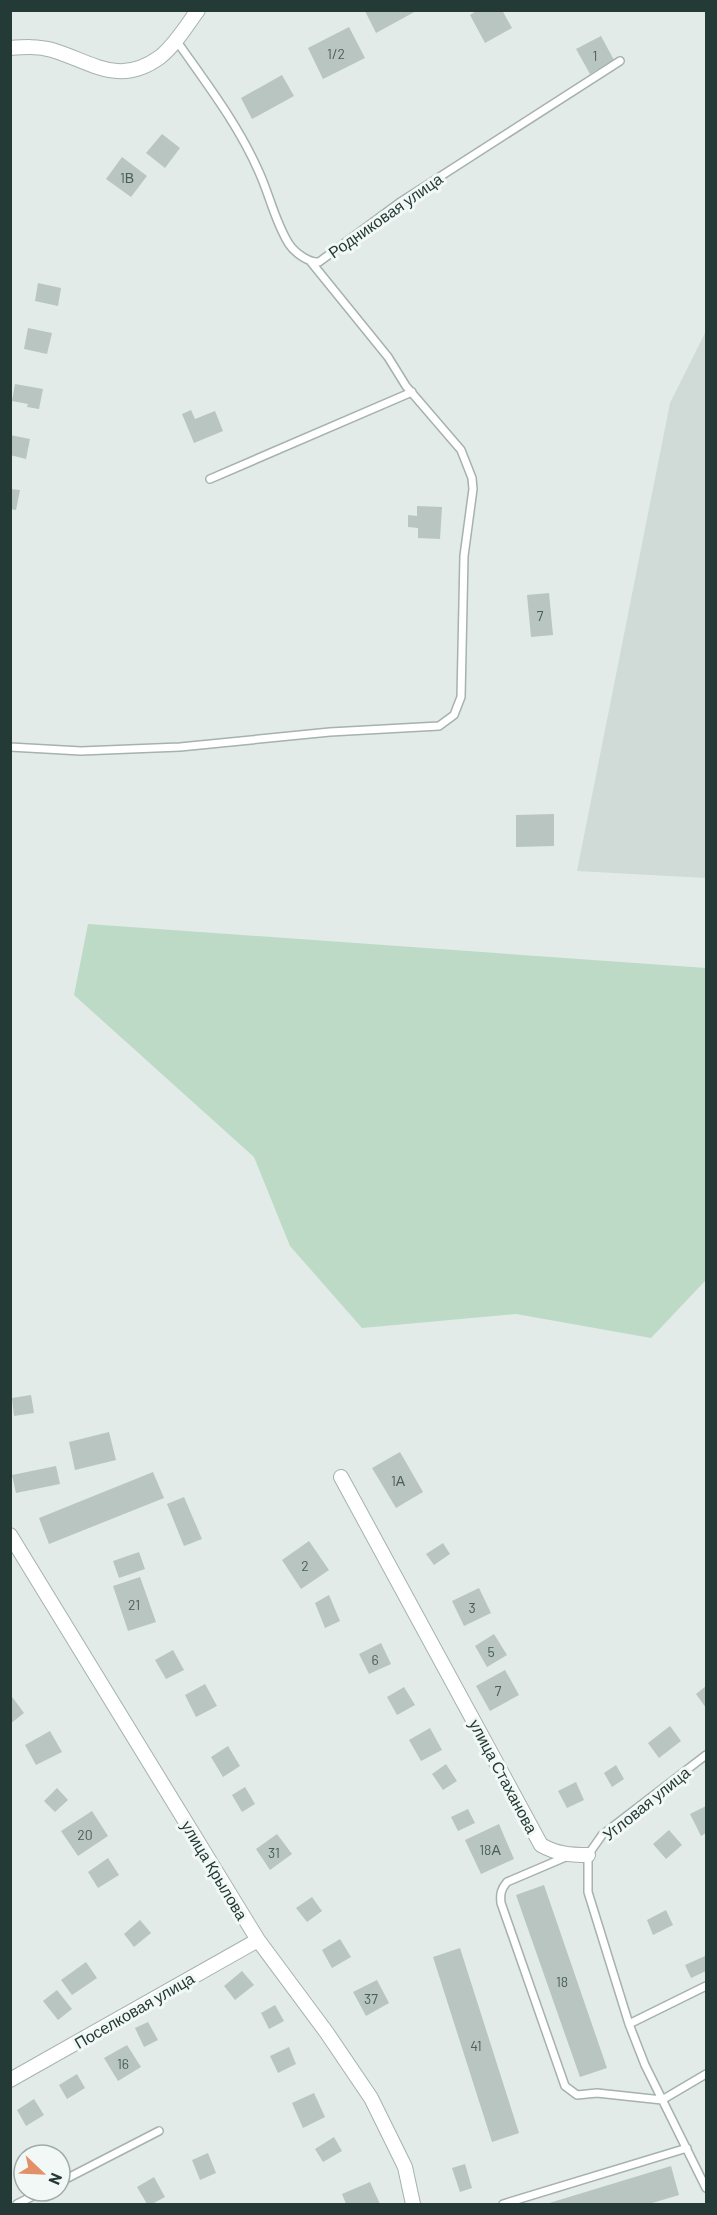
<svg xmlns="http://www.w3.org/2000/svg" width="717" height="2215" font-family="Barlow,sans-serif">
<rect width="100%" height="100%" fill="#e2ebe8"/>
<path fill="#d0dad7" d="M706,331v547l-129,-7 93,-468z"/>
<path fill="#bddac7" d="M88,924l618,44v312l-55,58 -135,-24 -154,14 -72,-82 -36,-89 -180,-162z"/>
<path fill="#b8c5c1" d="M366,10h52l-42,23 -11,-22z
M478,10h24l10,18 -27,15 -15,-28z
M349,27l16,31 -42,21 -15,-31z
M601,36l13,24 -24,14 -14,-25z
M282,75l12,21 -42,23 -11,-21z
M162,134l18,14 -15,20 -19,-15z
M122,157l25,19 -16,21 -25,-18z
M38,283l23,5 -3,18 -23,-5z
M28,328l24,5 -5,21 -23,-5z
M15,384l28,5 -4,20 -12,-2 1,-3 -16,-3z
M191,410l4,9 20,-8 8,20 -29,12 -12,-29z
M10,435l20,4 -4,20 -16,-4z
M10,489l10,1 -4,20 -6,-1z
M417,506l25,1 -2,32 -22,-1v-10l-10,-1v-12l9,1z
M549,593l4,42 -22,2 -4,-42z
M554,814v32l-38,1v-32z
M31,1395l3,18 -20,3 -2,-18z
M109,1432l7,28 -41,10 -6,-28z
M400,1452l23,40 -27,16 -24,-40z
M56,1466l4,18 -44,9 -4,-18z
M153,1472l11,26 -115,46 -10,-26z
M184,1497l18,42 -18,7 -17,-42z
M309,1541l20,29 -28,19 -19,-29z
M443,1543l7,11 -16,11 -8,-11z
M139,1552l6,17 -26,9 -6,-17z
M140,1577l16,45 -28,9 -15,-45z
M479,1588l12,25 -27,13 -12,-25z
M329,1595l11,26 -15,7 -10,-25z
M494,1634l13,21 -20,12 -12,-21z
M381,1643l10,21 -22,10 -10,-20z
M173,1650l11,20 -18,9 -11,-19z
M505,1670l14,25 -29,16 -14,-25z
M205,1684l12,22 -21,11 -11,-22z
M706,1686v22l-10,-14z
M404,1687l11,18 -18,10 -10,-18z
M10,1694l14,19 -14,11z
M670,1726l11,15 -22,17 -11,-15z
M430,1728l12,22 -21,11 -12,-21z
M50,1731l12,21 -26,13 -11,-20z
M228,1746l12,20 -17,11 -12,-20z
M446,1764l11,17 -14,9 -11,-16z
M616,1765l8,14 -12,8 -8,-14z
M576,1782l8,18 -17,8 -9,-17z
M245,1787l10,17 -13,8 -10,-17z
M57,1788l11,12 -13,12 -11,-11z
M706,1806v27l-5,3 -11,-22z
M468,1809l7,14 -17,8 -7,-14z
M92,1811l16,25 -30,20 -17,-25z
M499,1824l15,35 -33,15 -16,-34z
M669,1830l13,15 -16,14 -13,-15z
M277,1834l15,20 -22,16 -14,-21z
M108,1858l11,17 -21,13 -10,-16z
M544,1885l63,183 -27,9 -64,-182z
M312,1897l10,14 -15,11 -11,-14z
M666,1910l7,15 -20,10 -6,-15z
M140,1920l11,13 -17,14 -10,-13z
M340,1939l11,18 -19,11 -10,-18z
M460,1948l59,185 -27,9 -59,-185z
M705,1956l1,15 -15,7 -6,-13z
M86,1962l11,16 -25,17 -11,-15z
M242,1971l12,14 -19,15 -11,-14z
M377,1980l12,23 -23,13 -13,-24z
M57,1990l15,19 -14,11 -15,-19z
M275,2005l9,16 -15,8 -8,-16z
M148,2022l10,18 -14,7 -9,-19z
M127,2045l14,22 -23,14 -14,-23z
M289,2047l7,17 -18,9 -8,-17z
M77,2074l8,14 -18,11 -8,-14z
M314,2093l11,24 -22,11 -11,-25z
M34,2099l10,16 -18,11 -9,-16z
M334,2137l8,14 -19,11 -8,-13z
M208,2153l8,20 -16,7 -8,-20z
M465,2164l7,24 -12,4 -8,-24z
M671,2166l8,29 -30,9h-103z
M154,2177l11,20 -13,7h-5l-10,-17z
M370,2182l10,22h-34l-4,-10z"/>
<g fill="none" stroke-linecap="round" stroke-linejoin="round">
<defs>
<path id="lane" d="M176,40c30,43 62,84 83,132 11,24 16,50 30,72 6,9 20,19 30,18l80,-59 221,-142
M210,479l202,-87
M10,747l71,4 99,-4 150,-15 109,-6 15,-11 7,-18 3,-141 9,-67 -1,-11 -11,-28 -55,-64 -18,-29 -77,-95
M706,1755l-104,80 -14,20v37l41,132 16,41 61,123
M568,1856l-61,26c-6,7 -7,12 -6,21l64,183 12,9 20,-2 65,7 44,-26
M629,2024l77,-38
M60,2182l99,-51
M17,2204l26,-13
M503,2204l184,-56"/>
<path id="street" d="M10,48c14,-1 28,-2 42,2 40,12 67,37 108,7 15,-12 27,-32 38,-47
M341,1477l200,368c16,9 29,10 47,10
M10,1535l248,405 69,93 44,65 34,69 8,37
M10,2080l248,-140"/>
</defs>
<use href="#lane" stroke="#a5b2af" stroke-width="10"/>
<use href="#street" stroke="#a5b2af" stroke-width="16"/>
<use href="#lane" stroke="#fff" stroke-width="7"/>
<use href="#street" stroke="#fff" stroke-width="14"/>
</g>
<g text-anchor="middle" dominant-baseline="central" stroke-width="6" stroke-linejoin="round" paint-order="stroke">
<g font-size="14" fill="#495d59">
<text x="336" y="53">1/2</text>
<text x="595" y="55">1</text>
<text x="127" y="177">1В</text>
<text x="540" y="615">7</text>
<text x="398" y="1480">1А</text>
<text x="305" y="1565">2</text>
<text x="134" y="1604">21</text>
<text x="472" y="1607">3</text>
<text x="491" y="1651">5</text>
<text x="375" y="1659">6</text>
<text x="498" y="1690">7</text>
<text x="85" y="1834">20</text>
<text x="490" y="1849">18А</text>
<text x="274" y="1852">31</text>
<text x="562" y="1981">18</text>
<text x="371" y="1998">37</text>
<text x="476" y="2045">41</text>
<text x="123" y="2063">16</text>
</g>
<g font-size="16" fill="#243a36" stroke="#f2f8f5">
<text transform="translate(385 215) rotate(-35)">Родниковая улица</text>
<text transform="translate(504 1776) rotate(62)">улица Стаханова</text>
<text transform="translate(646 1803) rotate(-39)">Угловая улица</text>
<text transform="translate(215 1870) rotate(59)">улица Крылова</text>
<text transform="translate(134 2010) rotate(-30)">Поселковая улица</text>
</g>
</g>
<rect width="717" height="2215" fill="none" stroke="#243a36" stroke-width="24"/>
<g transform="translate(42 2173) rotate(113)"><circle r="28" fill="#f2f8f5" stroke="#a0aca9" stroke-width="1.5"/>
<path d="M0-4.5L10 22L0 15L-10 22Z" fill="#e38f68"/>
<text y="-9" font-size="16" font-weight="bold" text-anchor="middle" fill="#243a36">N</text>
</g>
</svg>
